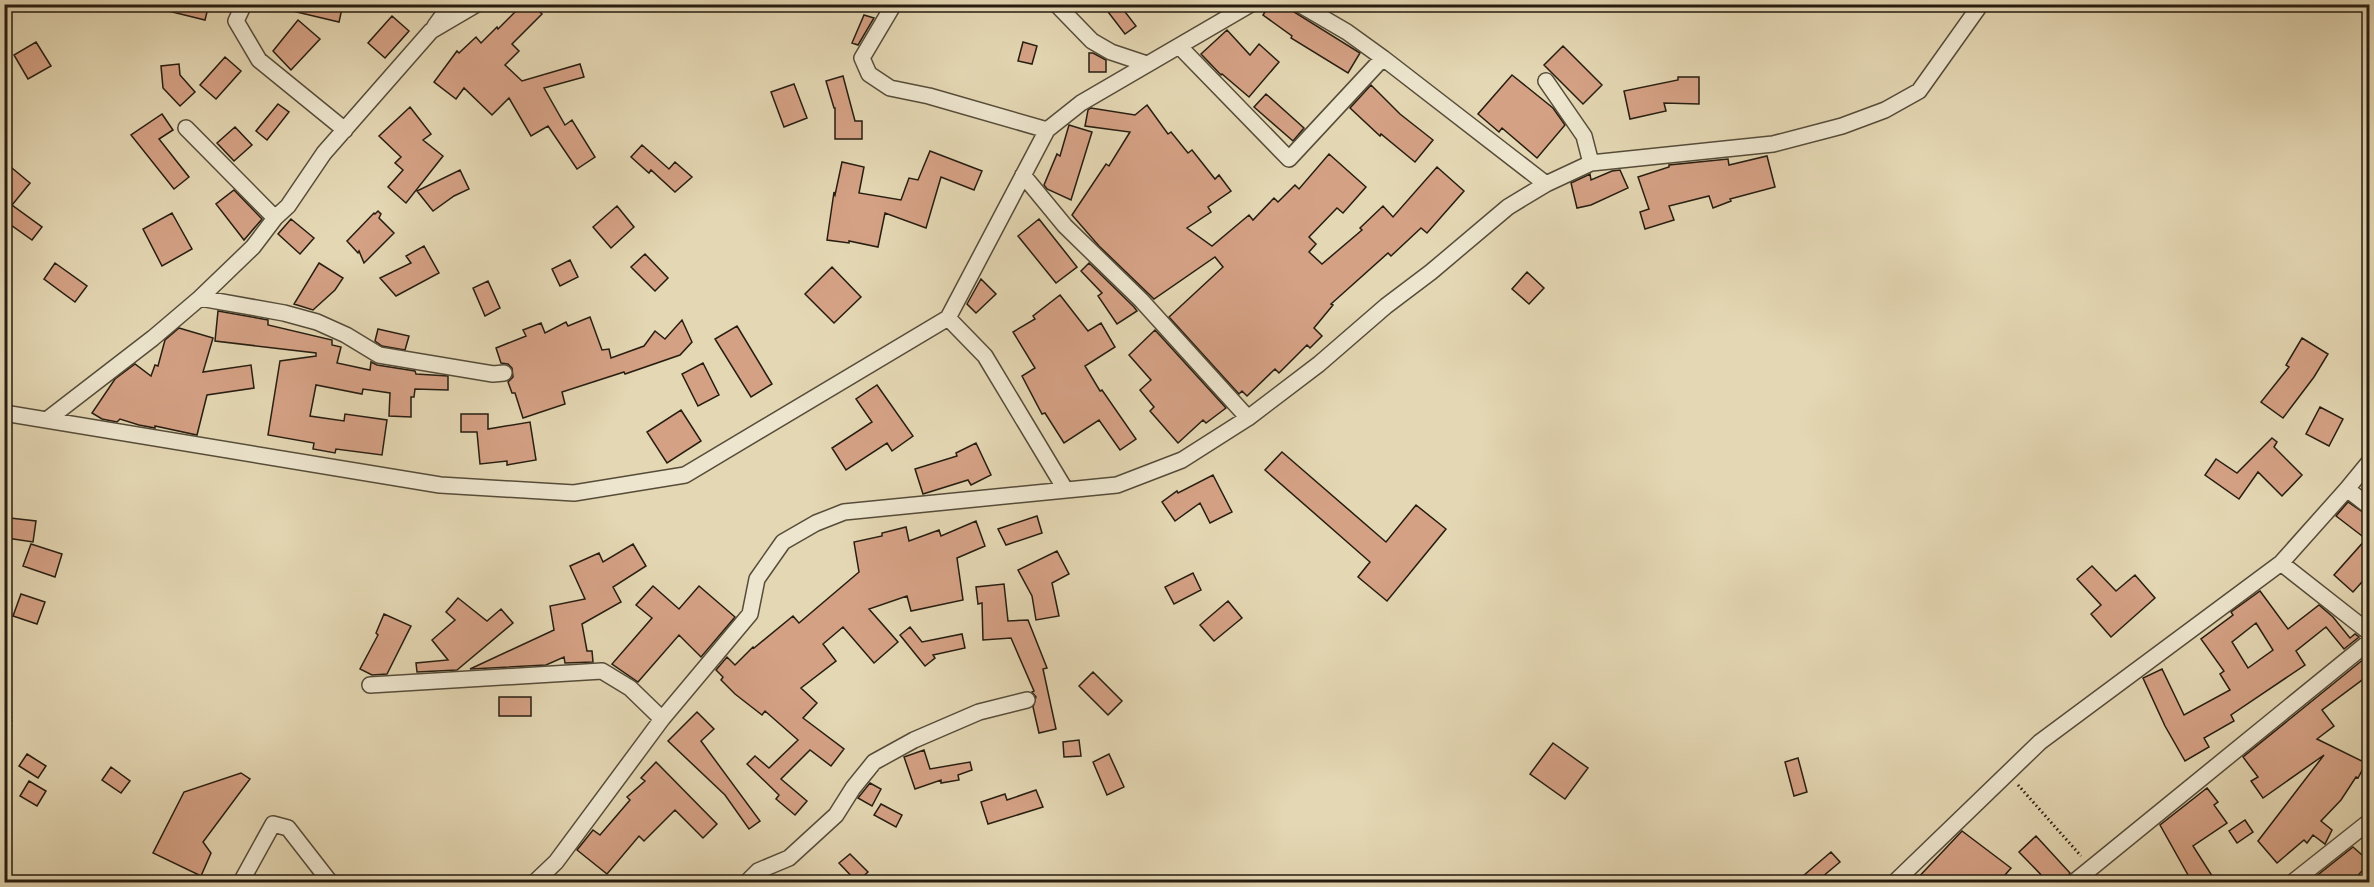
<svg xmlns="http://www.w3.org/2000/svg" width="2374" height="887" font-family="Vollkorn,serif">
<rect width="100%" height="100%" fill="#e4d7b3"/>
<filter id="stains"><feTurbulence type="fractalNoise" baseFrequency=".00333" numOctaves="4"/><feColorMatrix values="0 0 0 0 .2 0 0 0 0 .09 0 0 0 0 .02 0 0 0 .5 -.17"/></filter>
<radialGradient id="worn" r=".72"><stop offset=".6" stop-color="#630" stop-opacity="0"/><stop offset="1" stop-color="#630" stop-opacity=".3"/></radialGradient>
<path fill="#d5a185" stroke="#261d10" stroke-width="1.5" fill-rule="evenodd" d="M164,4h45l-4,16 -41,-10z
M288,4h55l-4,18 -51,-12z
M523,4h9l10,10 -30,30 7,7 -14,14 17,16 58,-17 4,13 -40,11 21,37 7,-5 23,37 -18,12 -29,-43 -17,10 -22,-38 -17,17 -28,-27 -8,11 -22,-17 23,-31 2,2 17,-16 5,6 16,-16 1,2z
M1102,4h17l17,22 -11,8z
M1270,4h19l5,8 66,41 -12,20 -57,-35 1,-2 -29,-21z
M864,15l10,3 -16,27 -6,-2z
M392,16l17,15 -24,27 -17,-15z
M298,20l22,19 -29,31 -18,-19z
M1227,30l23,25 9,-11 20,18 -30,35 -27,-23 -1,1 -20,-21z
M36,42l15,24 -23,13 -14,-24z
M1023,42l14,4 -5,18 -14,-3z
M1563,46l39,39 -19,19 -39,-39z
M1089,53h4l13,7v12h-17z
M225,57l16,14 -25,28 -16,-14z
M179,64l1,11 15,17 -15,14 -17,-18 -2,-22z
M1512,75l41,33 12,17 -28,33 -35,-30 -3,4 -21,-18z
M843,76l12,45h7v18h-27v-31h-1l-8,-27z
M1678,77h21v27l-35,-1 2,8 -36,8 -6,-28 54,-11z
M794,84l13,34 -23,9 -13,-35z
M1371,85l29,29 33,26 -18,22 -34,-28 -1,2 -30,-28z
M1266,94l38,34 -11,13 -39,-34z
M278,104l11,8 -22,28 -11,-9z
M1147,105l21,29 3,-2 17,21 4,-3 23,29 4,-4 12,16 -23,16 3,5 -24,16 25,18 37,-31 4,5 21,-22 4,4 17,-17 4,4 30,-35 37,33 -23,26 -6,-5 -28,29 7,7 -7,8 13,12 40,-34 -2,-2 23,-22 10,11 44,-50 27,24 -37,42 -6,-5 -30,28 -3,-3 -57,51 2,1 -19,23 8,8 -12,12 -3,-3 -28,28 -4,-4 -28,27 -5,-5 -3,3 -70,-77 54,-50 -8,-10 -61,42 -55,-53 -27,-31 34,-51 3,2 21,-34 -45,-6 3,-16 3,-2 44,7z
M410,107l21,27 -8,6 20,16 -37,47 -18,-16 15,-17 -8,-7 6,-6 -22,-21z
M162,114l11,16 -14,9 30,38 -15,12 -43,-54z
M1069,125l23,7 -21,68 -24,-11 -3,-4 13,-31 3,2z
M235,127l17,18 -18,16 -17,-18z
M642,145l27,24 6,-7 17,15 -17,15 -24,-22 -2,3 -18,-16z
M930,151l52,20 -8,19 -33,-13 -15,51 -41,-15 -7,34 -29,-6v2l-22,-3 7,-48 1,3 7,-33 22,5 -5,26 42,7 8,-22 9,2z
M1767,156l8,31 -45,12 1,2 -18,7 -4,-12 -40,10 5,14 -29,9 -5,-17 9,-3 -11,-32 31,-10v-2l59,-6 1,6z
M12,168l18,15 -18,22 30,22 -10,13 -28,-20v-43z
M460,170l9,19 -15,7 -21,15 -16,-20z
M1620,170l8,18 -37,17 -14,3 -6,-25 19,-9 1,6 21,-9z
M234,190l28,29 -18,21 -28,-36z
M617,206l17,21 -23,21 -18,-21z
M378,211l3,3 -2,4 15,15 -30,30 -5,-12 -1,2 -11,-12 27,-28 1,1z
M172,213l20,36 -30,17 -19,-37z
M291,219l23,19 -14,16 -22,-20z
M1039,219l38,48 -21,16 -38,-47z
M424,246l15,27 -43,23 -16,-18 31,-15 -5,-7z
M645,254l23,24 -13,13 -24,-24z
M570,260l8,17 -18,9 -8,-17z
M55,263l32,23 -12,16 -31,-23z
M319,263l24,15 -8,12 -22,20 -19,-6z
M1089,263l45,44 3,4 -20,13 -19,-28 4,-3 -21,-22z
M832,267l29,30 -27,26 -29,-29z
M1527,272l17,16 -15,16 -17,-15z
M981,279l15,15 -20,19 -9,-9z
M488,281l12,27 -15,8 -12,-28z
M1060,295l28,36 13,-8 14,24 -30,19 15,25 2,-1 34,49 -16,11 -21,-30 -35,23 -19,-30 -3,1 -20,-38 13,-8 -22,-36 22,-13 -2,-3z
M218,311l50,9v5l64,15v5l9,2 -4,16 33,7 1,-8 6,3 38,6 1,3 32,2v14l-33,-1 -1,8h-3v20l-22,-1 1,-23 -27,-4 -1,5 -46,-9 -6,31 34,5 1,-7 42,6 -5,35 -46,-6 -1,4 -22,-4 1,-6 -46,-8 12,-74 36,-5v-3l-101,-12z
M590,317l12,33 7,-1 2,9 33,-12 11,-15 10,8 17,-19 10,22 -12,13 -55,19 -1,-2 -62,20 3,12 -42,14 -8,-25h-3l-4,-11 5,-5 -1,-9 -4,-4 -7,-1 -5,-15 30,-12 -3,-6 18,-7 4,10 21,-11 2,4z
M737,326l35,58 -21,13 -36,-58z
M179,328l34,10 -10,34 48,-7 3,23 -47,7 -10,40 -42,-9v2l-16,-3 -19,-6 -3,3 -15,-3 -10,-6 23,-34 20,-15 16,12 4,-11 3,1 7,-26z
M378,329l31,7 -4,14 -23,-4 -7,-5z
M1155,330l71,78 -20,15 -3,-3 -25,23 -28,-32 4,-4 -14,-17 11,-10 -22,-25z
M2302,338l26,16 -14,23 -31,41 -22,-16 28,-35 -3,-2z
M703,363l16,32 -21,11 -16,-32z
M877,385l36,51 -21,15 -5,-8 -41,27 -14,-22 40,-26 -16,-23z
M2320,407l23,12 -14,27 -23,-12z
M681,410l20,31 -34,22 -20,-31z
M461,414h27v15l42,-7 6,38 -29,5v-4l-27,3 -3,-32h-16z
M2272,438l5,4 -3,5 28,28 -20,21 -24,-24 -19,27 -34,-24 11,-16 21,14z
M976,443l15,32 -20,10 -3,-5 -45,14 -8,-25 42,-13 -1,-3z
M1282,452l104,90 30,-37 30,24 -59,72 -29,-24 12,-15 -105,-92z
M1213,475l19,37 -22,11 -10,-20 -25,18 -13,-19 15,-11 1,2z
M2348,502l22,15v56l-17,19 -19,-17 32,-36 -30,-23z
M1037,516l5,17 -36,12 -8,-16z
M10,518l26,3 -3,21 -26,-4z
M976,521l9,25 -28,12 6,42 -52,11 -4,-15 -38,13 29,33 -24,21 -31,-36 -20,17 13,17 -35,27 16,15 -14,15 41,31 -13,17 -21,-16 -29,29 26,22 -12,14 -19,-16 3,-4 -32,-31 8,-8 14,12 29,-28 -33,-29 -3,4 -27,-21 -14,-14 2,-3 -7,-7 11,-13 8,8 18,-18 1,1 39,-32 6,7 60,-51 -5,-30 28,-6v-3l24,-6 3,14 30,-11 2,6z
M31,544l31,10 -7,23 -32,-11z
M633,544l13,22 -33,21 8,15 -39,22 5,27h5l1,11 -28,1 -1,-6 -18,8 -76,4 84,-39 -4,-24 35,-7 -15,-33 29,-13 4,9z
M1057,551l12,23 -17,9 7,33 -23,4 -4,-24 -14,-26z
M2092,566l24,25 19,-16 20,23 -44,39 -20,-23 10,-9 -24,-26z
M1193,573l8,17 -27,14 -9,-17z
M1004,584l4,37 20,-1 19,48 -4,1 13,60 -17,4 -6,-26 3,-10 -4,-5 2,-1 -23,-53 -28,2 -1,-37 -4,1 -2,-17z
M653,586l26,23 20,-23 36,31 -34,40 -22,-22 -41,47 -26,-18 40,-46 -16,-13z
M2260,591l28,38 31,-24 14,12 17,21 5,-4 4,3 -15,12 -18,-22 -30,24 9,14 -74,50 3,6 -30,17 5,9 -24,14 -20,-35 -22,-48 19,-9 22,46 46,-25 -10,-16 4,-3 -23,-32 32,-24 -2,-3zM2256,623l17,27 -25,18 -16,-26z
M21,594l24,8 -8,22 -24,-8z
M458,598l29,23 14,-12 12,14 -56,47 -40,2 -1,-9 32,-3 -16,-20 23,-20 -9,-8z
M1228,601l14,17 -28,23 -14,-16z
M384,614l27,12 -24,48 -15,1 -12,-6 18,-34 -2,-2z
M910,627l12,15 40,-8 3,14 -32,7 2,3 -10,8 -25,-31z
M2370,654v20l-48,36 12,16 -17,13 49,24 -8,15 -2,-1 -15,23 -20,21 11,9 -7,14 -12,-9 -6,8 -3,-3 -27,23 -19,-22 66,-86 -61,43 -12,-17 7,-4 -15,-20z
M1093,672l29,29 -14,14 -29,-29z
M499,697h32v19h-32z
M697,712l17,17 -13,12 59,80 -11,8 -24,-34 -57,-54z
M1079,740l2,16 -17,1 -1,-15z
M1553,743l35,25 -23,31 -35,-25z
M924,750l6,19 40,-7 2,8 -14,5 1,5 -18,3v-3l-26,9 -11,-32z
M27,754l19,12 -8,12 -19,-12z
M1109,754l15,33 -17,8 -14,-33z
M1798,758l9,34 -13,4 -9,-34z
M656,762l61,62 -14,14 -28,-28 -31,31 -5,-5 -32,38 -30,-24 16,-20 7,5 30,-35 -3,-3 18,-16 -4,-3z
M111,767l19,14 -9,12 -19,-13z
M241,773l9,6 -47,63 8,11 -10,23 -48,-23 31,-61z
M29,781l17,10 -9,15 -17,-10z
M870,783l11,6 -9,17 -14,-8z
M2207,788l11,14 -4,3 13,18 -34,23 23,36h-24l-32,-57z
M1036,790l7,17 -55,17 -7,-22 24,-8 2,6z
M881,804l21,11 -6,12 -22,-12z
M2245,820l8,12 -16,11 -8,-12z
M1962,831l49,37 -12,14h-85z
M2036,836l34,37 -6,9h-16l-29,-30z
M2353,847l17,15 -18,20h-43z
M1831,852l9,10 -24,20h-20z
M850,854l18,18 -11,10 -18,-19z"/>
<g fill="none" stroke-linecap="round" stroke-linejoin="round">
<defs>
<path id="minor" d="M244,4l-8,17 23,39 86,70
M894,4l-32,54 7,16 21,14 39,8 118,34
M1056,4l36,37 19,11 36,12
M1299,4l48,28 36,26 163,126
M435,26l16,-22
M1179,46l110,113 94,-101
M1546,81l38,55 7,27
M186,128l89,90
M1023,175l42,51 76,74 107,118
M200,298l84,15 33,9 29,13 33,20 114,19 11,-1
M948,318l37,38 80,133
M4,413l436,72 134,8 111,-18 263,-157 99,-188 34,-27 170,-99
M48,419l105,-81 47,-40 53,-51 22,-29 13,-12 36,-53 107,-122 46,-27
M2347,489l23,18
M2281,563l89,70
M370,685l232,-14 28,17 32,31
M241,882l32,-58 15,4 42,54
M535,882l21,-20 106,-143 88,-105 7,-35 26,-37 33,-19 28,-11 273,-27 65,-25 66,-42 71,-54 67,-58 45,-34 77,-65 38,-23 45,-21 182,-19 69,-18 43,-16 34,-19 62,-87
M747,882l11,-11 31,-13 47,-43 17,-27 21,-26 40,-22 65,-28 48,-12
M1895,882l145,-140 241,-179 66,-74 23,-28
M2074,882l296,-241
M2293,882l77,-61"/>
</defs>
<use href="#minor" stroke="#564c39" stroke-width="18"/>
<path stroke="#261d10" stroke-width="3" stroke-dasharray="1.5 3" stroke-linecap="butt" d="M4,658c3,32 14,69 0,98
M2018,785l63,71"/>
<use href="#minor" stroke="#ede5ce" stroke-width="15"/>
</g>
<rect width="2374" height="887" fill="none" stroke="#e4d7b3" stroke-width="24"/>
<rect x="6" y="6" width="2362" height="875" fill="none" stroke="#261d10" stroke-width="3"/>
<rect x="12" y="12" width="2350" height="863" fill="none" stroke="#261d10" stroke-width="1.5"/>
<rect width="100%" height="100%" filter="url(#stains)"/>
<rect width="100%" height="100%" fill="url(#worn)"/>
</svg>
